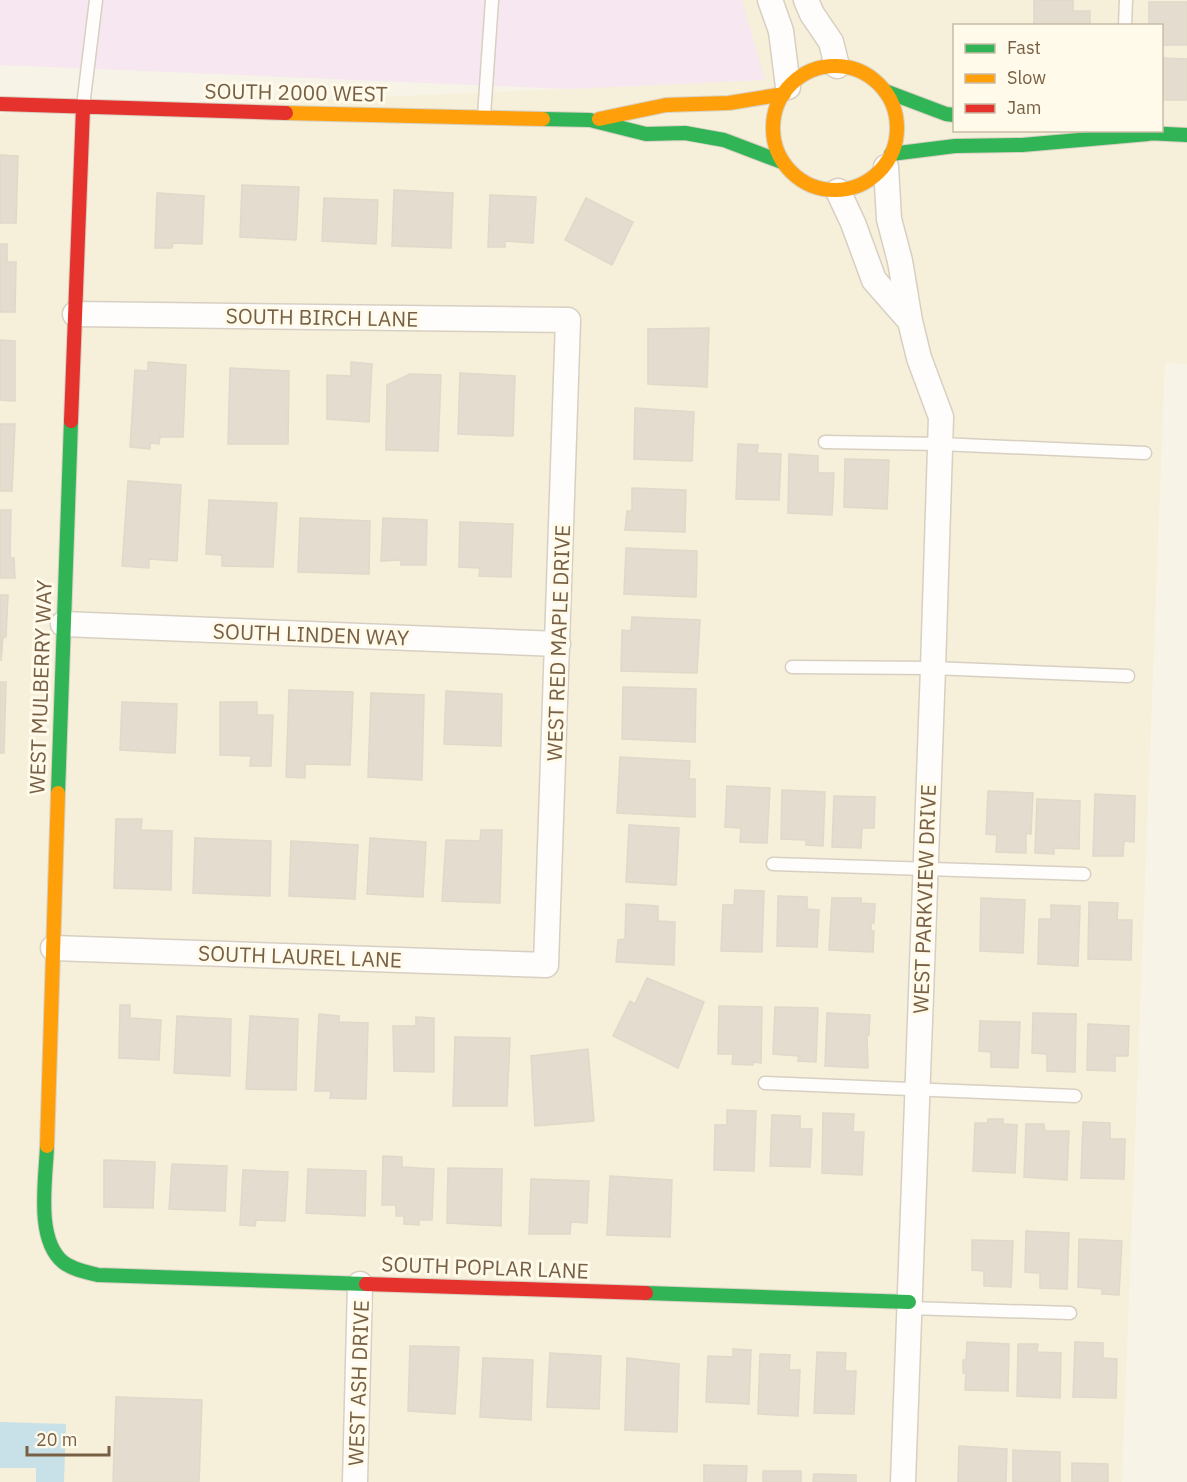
<svg xmlns="http://www.w3.org/2000/svg" width="1187" height="1482" font-family="'IBM Plex Sans',sans-serif">
<rect width="100%" height="100%" fill="#f7f4e7"/>
<path fill="#f6efd9" fill-rule="evenodd" d="M742,0h445v364l-22,-1 -43,1119h-1122v-1368l764,-34zM954,26h208v104h-208z"/>
<path fill="#f6e7f1" d="M0,0h742l23,80 -196,9 -569,-24z"/>
<path fill="#c8e0e8" d="M0,1422l66,2 -2,58h-28v-14h-36z"/>
<path fill="#e4dccf" stroke="#e0d8c9" stroke-width="1.5" d="M1034,0h39v11h17v15h-56z
M1149,2h38v43h-25v-19h-13z
M1162,58l25,1v41h-25z
M0,155l18,1 -2,67h-16z
M242,185l57,2 -3,53 -56,-3z
M394,190l59,3 -2,55 -59,-2z
M157,193l47,3 -2,48 -29,-1 -1,5h-17z
M490,195l46,2 -3,46 -28,-2v6h-17z
M324,198l54,2 -2,44 -54,-3z
M586,198l47,24 -21,43 -47,-25z
M0,244h7v18h9l-1,50h-15z
M709,328l-2,59 -59,-3v-55z
M0,340l15,1v60l-15,-1z
M148,362l38,3 -3,72h-23l-1,7 -9,-1v6l-20,-2 5,-77 13,1z
M351,362l21,2 -3,58 -42,-3v-44l24,1z
M230,368l59,3 -1,73h-60z
M460,373l55,3 -2,60 -55,-2z
M410,374l31,1 -3,76 -52,-1 1,-65z
M635,408l59,4 -2,49 -58,-2z
M0,424h15l-3,67h-12z
M738,444l20,1 -1,8 24,1 -2,46 -43,-1z
M789,454l29,2v17h16l-2,42 -44,-2z
M845,459l44,1 -2,49 -43,-2z
M128,481l53,4 -4,76 -28,-2v9l-27,-2z
M632,488l54,2 -1,42 -60,-2 2,-19h5z
M209,500l68,3 -4,64 -51,-1v-11l-16,-1z
M0,510h11l-1,48h4l1,20h-15z
M300,518l70,3 -1,53 -71,-2z
M383,518l44,2 -1,45h-25v-5l-20,1z
M460,522l53,2 -2,53 -32,-1 1,-8 -21,-1z
M626,548l71,3 -1,46 -72,-3z
M0,595h8l-2,42h-3l-2,24z
M632,617l68,3 -3,53 -76,-2 1,-41 9,1z
M0,682h6l-2,71h-4z
M623,687l73,2 -1,53 -73,-3z
M289,690l64,2 -3,73 -45,-1v14l-19,-1z
M446,691l56,3 -1,52 -57,-2z
M371,693l53,2 -2,85 -54,-3z
M122,702l55,2 -2,49 -55,-3z
M220,702h37v13h16l-2,51h-21l1,-10 -31,-1z
M620,757l70,4 -1,18h6v38l-78,-4z
M727,786l43,2 -3,55 -27,-1 1,-14 -16,-1z
M782,790l43,2 -2,54 -17,-1v-5l-25,-1z
M988,791l45,2 -2,41 -5,-1v20l-30,-1 1,-17 -11,-1z
M1095,794l40,2 -1,46 -10,-1 -1,15h-30z
M834,796l41,1 -1,31h-12l-1,20 -29,-1z
M1037,799l43,2 -1,48 -25,-1v6l-19,-1z
M116,819h26l-1,11 31,1 -1,59 -57,-2z
M629,825l50,3 -3,57 -50,-3z
M481,830h21l-2,73 -58,-2 4,-61 34,1z
M195,838l76,3 -1,55 -77,-3z
M370,838l56,4 -3,55 -56,-3z
M291,841l67,4 -3,54 -66,-3z
M735,890l29,1 -2,61 -41,-1 2,-46h11z
M778,896l29,1v12l12,1 -2,37 -40,-1z
M832,898h29v5l14,1 -1,19h-3v8h3l-1,21 -44,-2z
M981,898l44,2 -2,53 -43,-2z
M1089,902l29,1 -1,17h15l-1,40 -43,-1z
M626,904l32,2v15l17,1 -1,43 -58,-3 2,-22 7,-1z
M1051,905l29,1 -2,60 -40,-2 1,-45h12z
M647,978l57,24 -26,66 -65,-32 17,-35 5,3z
M120,1005h10v13l31,2 -2,40 -40,-2z
M719,1006l43,1 -1,56 -8,-1v3l-21,-1 1,-10h-15z
M775,1007l43,1 -2,54 -18,-1 1,-5 -26,-2z
M827,1013l43,2 -1,20h-2l1,33 -43,-2z
M1033,1013l43,1 -1,58 -28,-1v-17l-15,-1z
M319,1014l20,2v6l29,1 -2,76 -36,-1 1,-7h-16z
M177,1016l54,3 -1,57 -56,-3z
M250,1016l48,3 -2,71 -50,-1z
M416,1017l18,1v54l-40,-1 -1,-45h23z
M980,1021l40,1 -2,46 -27,-1v-15l-12,-1z
M1088,1024l41,2 -1,30h-13v15l-28,-1z
M455,1037l55,1 -3,68h-54z
M588,1049l6,72 -59,5 -4,-70z
M727,1110l29,1 -2,60 -40,-1 1,-45h12z
M823,1113l31,1 -1,18h11l-2,43 -40,-2z
M772,1115l28,1v13h12l-2,38 -40,-1z
M988,1119h15v5l14,1 -2,48 -42,-2 2,-48h13z
M1083,1122l27,1v16h15l-1,40 -43,-1z
M1026,1124h18l1,7h24l-2,49 -43,-3z
M383,1156l19,1v10l32,2 -2,51h-13v5l-15,-1v-8h-8v-11h-14z
M104,1160l51,2 -2,46 -49,-1z
M172,1164l55,2 -2,45 -56,-2z
M448,1168l54,1 -1,57 -54,-3z
M308,1169l58,2 -1,45 -59,-3z
M243,1170l45,2 -3,49 -29,-1 -1,6 -15,-1z
M610,1176l62,4 -2,57 -63,-2z
M531,1179l58,2 -2,42 -16,-1 -1,12h-41z
M1026,1231l43,2 -2,56 -27,-1v-15l-15,-1z
M1079,1239l43,2 -3,54 -17,-1v-5l-24,-2z
M972,1240l41,1 -2,46 -27,-1v-15l-12,-1z
M967,1342l42,2 -1,47 -43,-1 1,-17h-3v-13h3z
M1075,1342l28,1v15l14,1 -1,39 -43,-1z
M1018,1344h20l-1,8 24,1 -1,45 -43,-2z
M410,1346l49,1 -4,67 -47,-3z
M733,1349l18,1 -2,54 -43,-2 2,-46 25,1z
M817,1352l29,1 -1,18h11l-2,43 -40,-1z
M550,1353l51,3 -2,53 -52,-2z
M760,1354l30,1 -1,15h11l-2,46 -40,-2z
M483,1358l50,2 -2,60 -51,-3z
M627,1358l52,6 -2,68 -52,-2z
M116,1397l86,3 -3,82h-86z
M959,1446l48,3 -1,33h-48z
M1013,1450l47,2v30h-47z
M1072,1463l36,1v18h-36z
M704,1465l43,1 -1,16h-42z
M763,1471h38v11h-38z
M814,1474l42,1v7h-43z"/>
<g fill="none" stroke-linecap="round" stroke-linejoin="round">
<defs>
<path id="lane" d="M1125,26l1,-26
M83,106l13,-106
M484,116l8,-116
M825,442l115,2 205,9
M792,667l141,1 195,8
M773,864l311,10
M765,1083l310,13
M909,1308l161,5"/>
<path id="street" d="M770,0l11,31 7,56
M806,0l6,14 19,28 6,24
M886,167l3,52 11,42 10,60 9,37 22,59 -8,251 -30,814
M838,191l15,32 21,57 36,41
M63,624l495,20
M53,948l493,17 22,-645 -493,-6
M355,1482l5,-198"/>
<path id="fast" d="M885,91l61,23 8,1
M543,119l47,1 56,14 39,-1 39,7 58,22
M1126,132l61,3
M891,154l64,-8 67,-1 126,-11
M58,793l13,-372
M47,1146c-1,32 -12,93 16,116 10,8 23,10 35,13l268,9
M646,1293l263,9"/>
<path id="slow" d="M773 128a62 62 0 1 1 124 0a62 62 0 1 1-124 0Z
M286,113l257,6
M599,119l67,-14 63,-2 55,-9
M47,1146l11,-353"/>
<path id="jam" d="M0,104l286,9
M71,421l12,-313
M366,1284l280,9"/>
</defs>
<use href="#lane" stroke="#d7d0c2" stroke-width="15"/>
<use href="#street" stroke="#d7d0c2" stroke-width="27"/>
<use href="#fast" stroke="#d8d1c3" stroke-width="16"/>
<use href="#slow" stroke="#d8d1c3" stroke-width="16"/>
<use href="#jam" stroke="#d8d1c3" stroke-width="16"/>
<use href="#lane" stroke="#fefdfb" stroke-width="12"/>
<use href="#street" stroke="#fefdfb" stroke-width="24"/>
<use href="#fast" stroke="#30b455" stroke-width="14"/>
<use href="#slow" stroke="#ff9f0a" stroke-width="14"/>
<use href="#jam" stroke="#e5322d" stroke-width="14"/>
</g>
<g text-anchor="middle" dominant-baseline="central" stroke-width="6" stroke-linejoin="round" paint-order="stroke">
<g font-size="21" fill="#776045" stroke="#fffae9">
<text transform="translate(296 92) rotate(1)">SOUTH 2000 WEST</text>
<text transform="translate(322 317) rotate(1)">SOUTH BIRCH LANE</text>
<text transform="translate(311 634) rotate(2)">SOUTH LINDEN WAY</text>
<text transform="translate(558 643) rotate(-88)">WEST RED MAPLE DRIVE</text>
<text transform="translate(40 687) rotate(-88)">WEST MULBERRY WAY</text>
<text transform="translate(924 899) rotate(-88)">WEST PARKVIEW DRIVE</text>
<text transform="translate(300 956) rotate(2)">SOUTH LAUREL LANE</text>
<text transform="translate(485 1267) rotate(2)">SOUTH POPLAR LANE</text>
<text transform="translate(358 1383) rotate(-88)">WEST ASH DRIVE</text>
</g>
</g>
<rect x="953" y="24" width="210" height="108" fill="#fffae9" stroke="#c9bca7" stroke-width="1.5"/>
<rect x="965" y="44" width="30" height="9" fill="#30b455" stroke="#c9bca7" stroke-width="1.5"/>
<text x="1007" y="54" font-size="18" fill="#776045">Fast</text>
<rect x="965" y="74" width="30" height="9" fill="#ff9f0a" stroke="#c9bca7" stroke-width="1.5"/>
<text x="1007" y="84" font-size="18" fill="#776045">Slow</text>
<rect x="965" y="104" width="30" height="9" fill="#e5322d" stroke="#c9bca7" stroke-width="1.5"/>
<text x="1007" y="114" font-size="18" fill="#776045">Jam</text>
<path d="M27 1446v9h82v-9" fill="none" stroke="#776045" stroke-width="3"/>
<text x="36" y="1446" font-size="18" fill="#776045" stroke="#fffae9" stroke-width="4.5" paint-order="stroke">20 m</text>
</svg>
